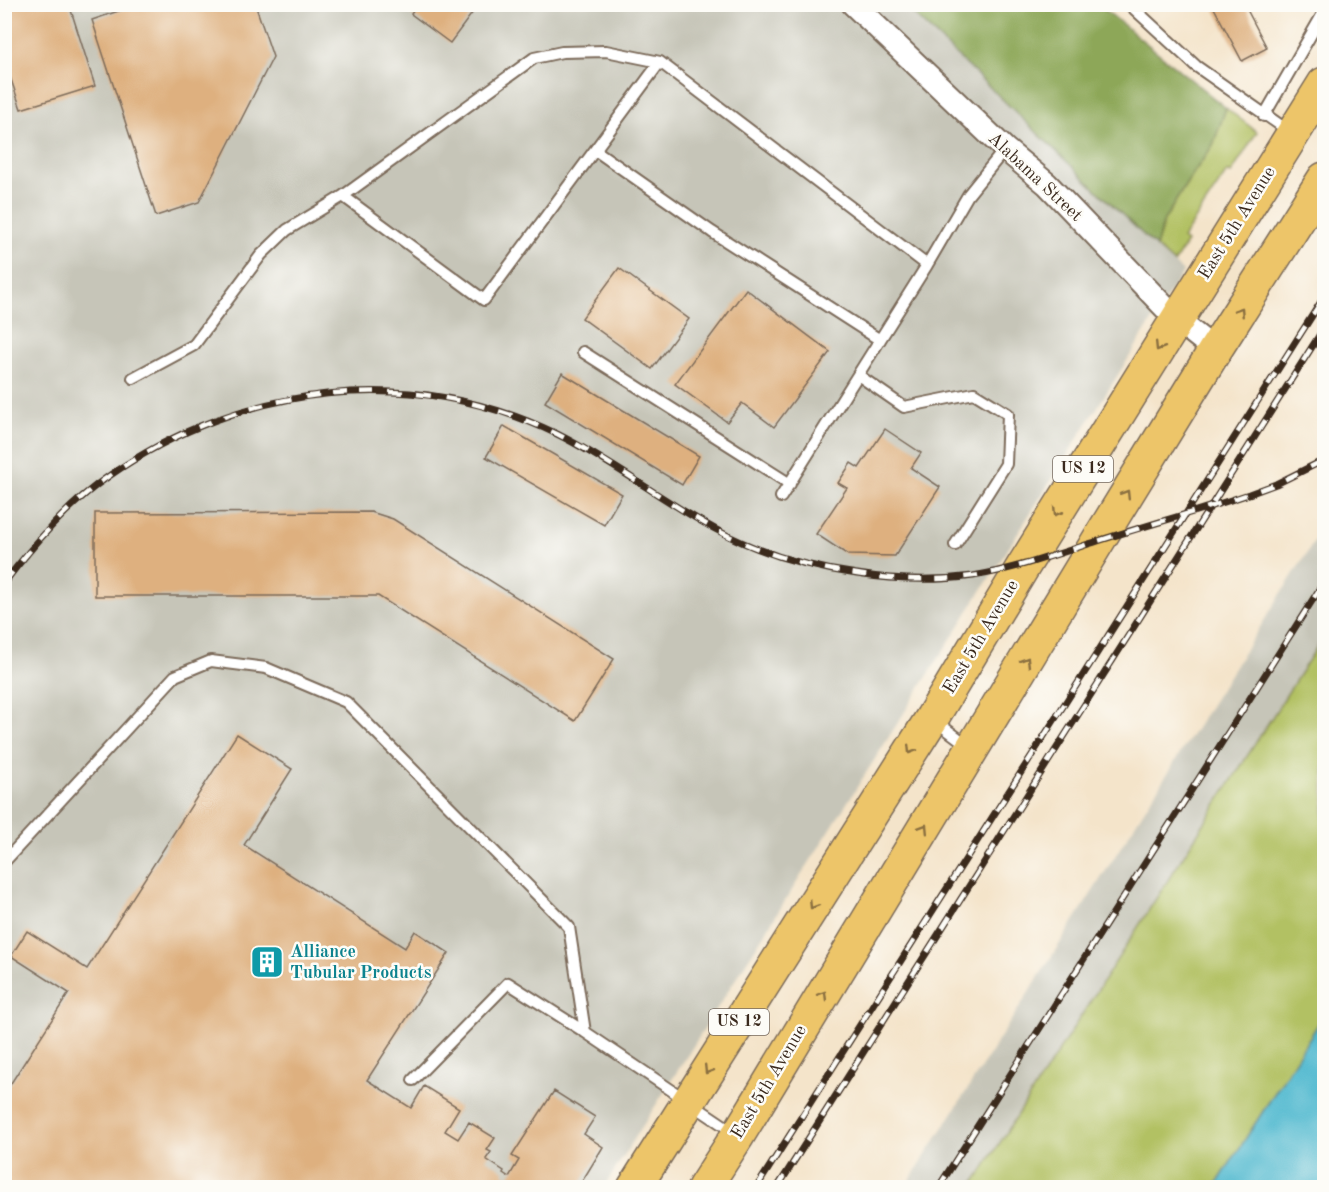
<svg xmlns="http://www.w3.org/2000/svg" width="1329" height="1192" font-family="'Old Standard TT',serif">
<rect width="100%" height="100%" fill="#fdfcf7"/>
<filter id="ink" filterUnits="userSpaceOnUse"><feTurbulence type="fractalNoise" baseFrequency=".0167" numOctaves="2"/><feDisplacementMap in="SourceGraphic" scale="12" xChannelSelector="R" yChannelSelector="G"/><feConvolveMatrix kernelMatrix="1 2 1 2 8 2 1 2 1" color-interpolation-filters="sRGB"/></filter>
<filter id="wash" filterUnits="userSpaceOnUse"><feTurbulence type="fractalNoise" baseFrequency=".008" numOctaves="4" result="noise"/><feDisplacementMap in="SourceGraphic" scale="24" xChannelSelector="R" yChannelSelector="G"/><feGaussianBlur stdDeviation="1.35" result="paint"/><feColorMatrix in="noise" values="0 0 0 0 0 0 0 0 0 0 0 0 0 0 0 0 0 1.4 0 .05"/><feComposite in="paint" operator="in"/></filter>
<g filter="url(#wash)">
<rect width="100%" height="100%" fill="#f4e4ca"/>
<path fill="#c6c5b8" d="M5,5h899l279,267 -579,915h-599z
M1324,526v110l-353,551 -66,1z"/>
<path fill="#b2c163" stroke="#767640" stroke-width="1.5" d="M1226,108l31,24 -26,42 -4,-2 -45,67 5,3 -13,21 -18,-16 8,-27 24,-39 25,-36z
M1324,636v379l-109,172 -244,1z"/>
<path fill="#8da759" stroke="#64683c" stroke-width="1.5" d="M904,5h195l127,103 -13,37 -25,36 -24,39 -8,27z"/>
<path fill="#52bad0" stroke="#467277" stroke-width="1.5" d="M1324,1015v172h-109z"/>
<g id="blocks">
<path fill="#deb07f" d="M4,4h65l26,82 -74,23 -17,-50z
M139,4h116l18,53 -74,145 -43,14 -64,-196z
M418,4h61l-29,39 -39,-29z
M1212,4h32l23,44 -25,13z
M619,268l70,51 -37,50 -70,-51z
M746,289l84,63 -56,75 -32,-24 -15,19 -52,-38z
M562,373l137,83 -17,29 -137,-83z
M504,426l118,68 -18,31 -118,-68z
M885,429l36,24 -10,15 29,19 -45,69 -47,-1 -32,-21 31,-46 -9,-5 13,-20 8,5z
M371,512l22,7 221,140 -39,62 -197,-125h-283v-83z
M237,734l55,35 -48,76 161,103 10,-17 34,22 -82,127 44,28 13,-22 35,22 -14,23 13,8 11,-17 26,16 -8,12 4,2 -5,7 18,12 -1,2 6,4 10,-17 -7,-4 42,-65 41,26 -11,17 19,13 -25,41h-574v-94l65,-101 -58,-37 16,-25 60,38z"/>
</g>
</g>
<g filter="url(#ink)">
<use href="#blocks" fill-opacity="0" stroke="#7c6b5a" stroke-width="1.5"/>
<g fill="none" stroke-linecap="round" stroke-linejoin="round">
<defs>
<path id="service" d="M1129,4l67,62 94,66
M1264,116l60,-104
M595,150l117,82 168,108
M343,196l191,-138 28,-6 44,-1 54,11
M583,352l207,132
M858,375l46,32 70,-14 34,21 -2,50 -51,81
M133,378l61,-33 67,-90 26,-25 56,-34 141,104 176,-238 267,203
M781,497l146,-232 41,-70 37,-46
M934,720l36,27
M4,862l171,-186 36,-15 55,7 80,34 223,225 16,105
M413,1080l95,-97 77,49 150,101"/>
<path id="minor" d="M853,4l152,145 42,35 129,135 39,31"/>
<path id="primary" d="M634,1188l298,-470 92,-153 300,-481
M704,1188l34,-53 360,-594 117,-191 109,-171"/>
</defs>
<use href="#service" stroke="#7c6b5a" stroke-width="14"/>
<use href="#minor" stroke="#7c6b5a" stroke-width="26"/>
<use href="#primary" stroke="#7c6b5a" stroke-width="36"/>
<use href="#service" stroke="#fff" stroke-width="10"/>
<use href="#minor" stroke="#fff" stroke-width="22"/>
<use href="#primary" stroke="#edc569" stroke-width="33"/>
<defs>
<path id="rail" d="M4,583c30,-39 64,-79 105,-107 132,-92 301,-113 448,-42 55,27 104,66 158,95 44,24 93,38 142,45 38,6 79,7 116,2 43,-7 84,-22 125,-35 50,-16 101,-30 151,-47l27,-10 48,-24
M756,1188l568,-891
M777,1188l547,-860
M938,1188l386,-606"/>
</defs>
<use href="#rail" stroke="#3b2a1e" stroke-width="7"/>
<use href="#rail" stroke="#fdfcf7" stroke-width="4.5" stroke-dasharray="14" stroke-linecap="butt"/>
</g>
<defs><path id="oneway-chevron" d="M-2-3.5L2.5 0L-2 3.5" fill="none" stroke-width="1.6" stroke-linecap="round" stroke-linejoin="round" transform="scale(1.5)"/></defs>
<g stroke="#8b7040">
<use href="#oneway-chevron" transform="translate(1240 311) rotate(-57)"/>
<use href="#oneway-chevron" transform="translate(1159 347) rotate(122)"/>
<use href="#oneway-chevron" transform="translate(1126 494) rotate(-58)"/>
<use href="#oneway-chevron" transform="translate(1057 512) rotate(122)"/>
<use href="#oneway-chevron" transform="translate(1026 661) rotate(-59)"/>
<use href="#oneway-chevron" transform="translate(911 750) rotate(122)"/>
<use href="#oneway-chevron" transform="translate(924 828) rotate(-58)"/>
<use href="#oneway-chevron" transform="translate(813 905) rotate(122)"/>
<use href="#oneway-chevron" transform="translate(823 995) rotate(-59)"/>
<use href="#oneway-chevron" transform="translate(708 1070) rotate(122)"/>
</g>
</g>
<defs>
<symbol id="building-square" viewBox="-11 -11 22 22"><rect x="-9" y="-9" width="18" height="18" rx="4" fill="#0f9aa8" stroke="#fdfcf7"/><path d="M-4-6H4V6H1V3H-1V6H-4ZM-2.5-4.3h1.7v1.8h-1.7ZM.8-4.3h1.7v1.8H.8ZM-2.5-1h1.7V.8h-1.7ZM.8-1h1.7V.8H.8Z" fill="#fff"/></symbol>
</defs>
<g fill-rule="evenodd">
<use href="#building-square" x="248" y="943" width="38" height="38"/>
</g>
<g text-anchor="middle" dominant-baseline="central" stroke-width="5" stroke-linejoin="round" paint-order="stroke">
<g fill="#fdfcf7" stroke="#75695f" stroke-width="1.5">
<rect x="1053" y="456" width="60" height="26" rx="4.5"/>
<rect x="709" y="1009" width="60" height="26" rx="4.5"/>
</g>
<g font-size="16" font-weight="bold" fill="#3b2a1e">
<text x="1083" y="469">US 12</text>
<text x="739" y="1022">US 12</text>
</g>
<g font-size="18" fill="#3b2a1e" stroke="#fdfcf7">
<text transform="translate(1035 177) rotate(43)">Alabama Street</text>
<text transform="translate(1237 223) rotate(-58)">East 5th Avenue</text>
<text transform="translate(981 637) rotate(-59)">East 5th Avenue</text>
<text transform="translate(769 1082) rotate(-59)">East 5th Avenue</text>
</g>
<g font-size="18" font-weight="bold" fill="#0d838f" stroke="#fdfcf7" text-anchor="start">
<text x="290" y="952">Alliance<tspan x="290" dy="21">Tubular Products</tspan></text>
</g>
</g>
<rect width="1329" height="1192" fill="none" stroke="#fdfcf7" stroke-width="24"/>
</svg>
